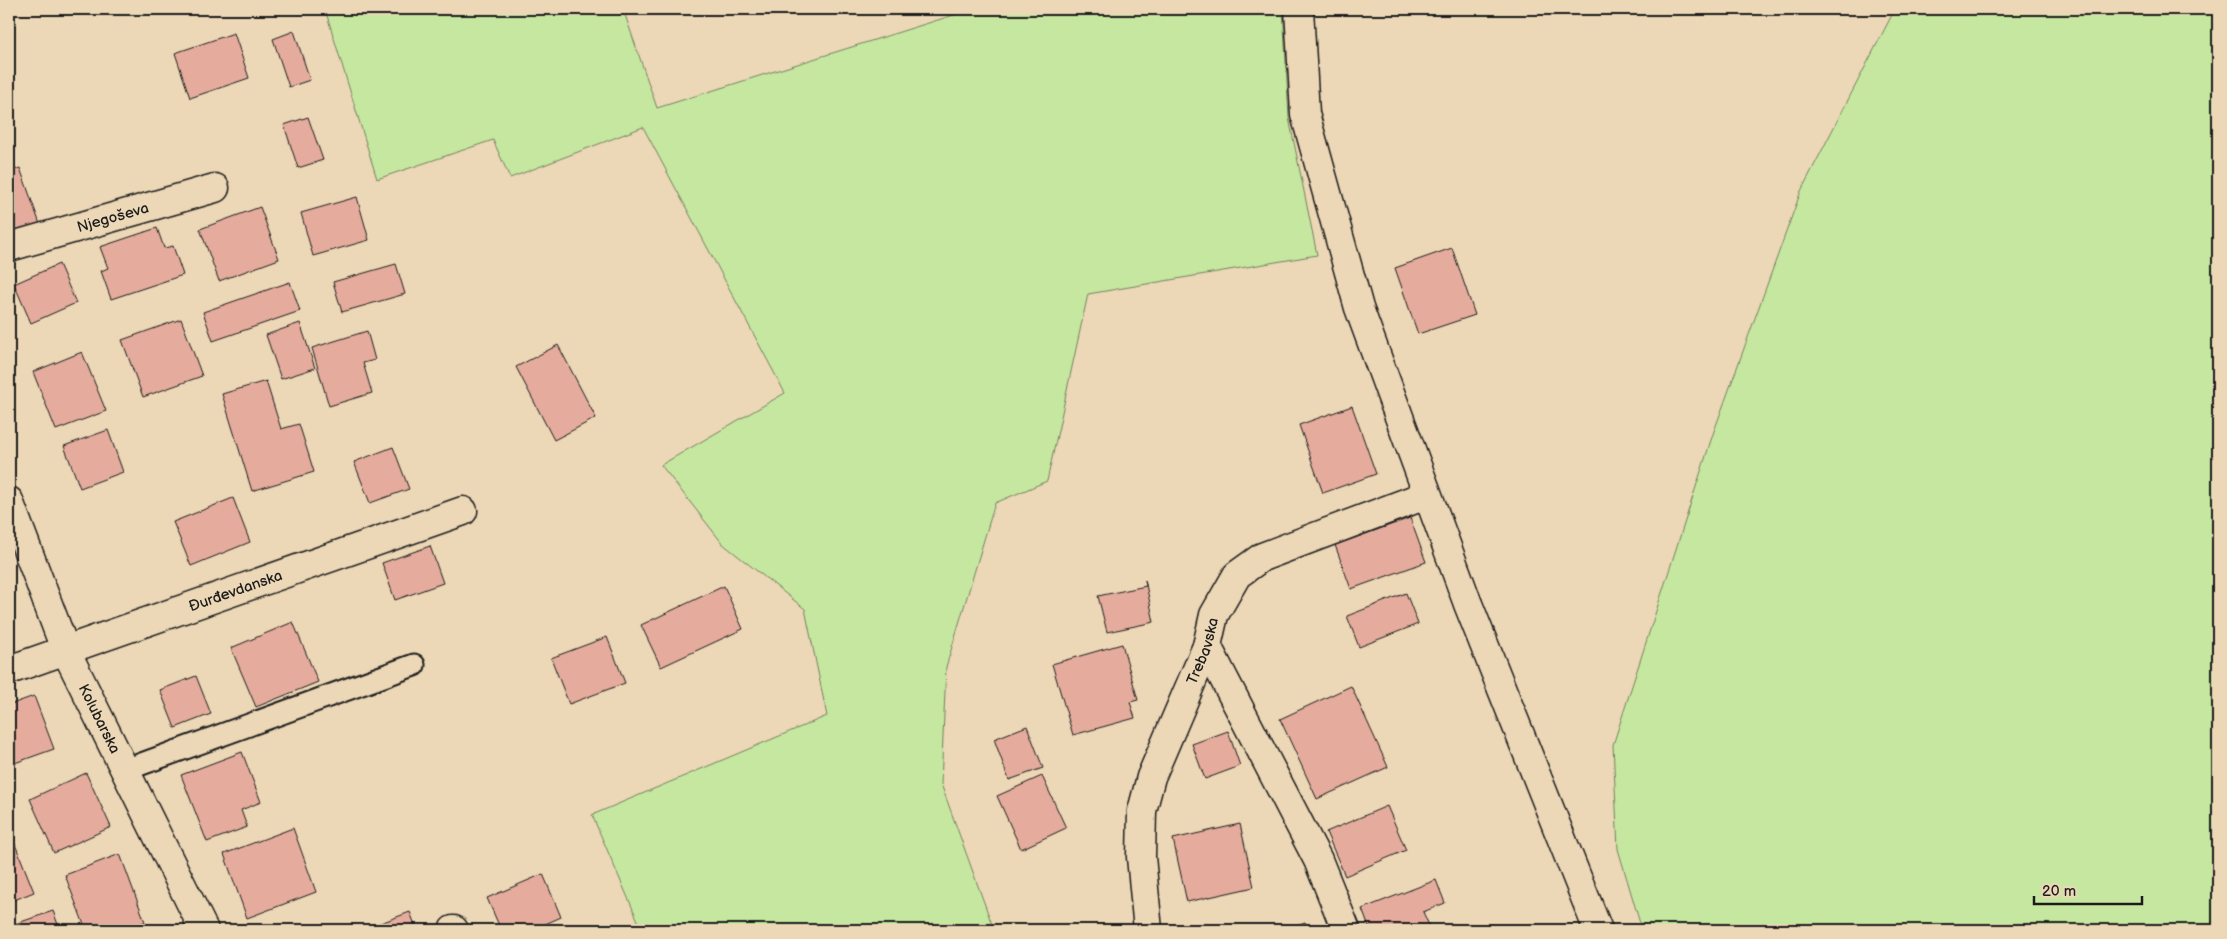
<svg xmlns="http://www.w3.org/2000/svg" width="2227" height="939" font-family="'Balsamiq Sans',sans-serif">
<rect width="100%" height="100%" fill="#ecd7b6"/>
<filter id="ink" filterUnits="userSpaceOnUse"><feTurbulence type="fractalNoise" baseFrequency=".02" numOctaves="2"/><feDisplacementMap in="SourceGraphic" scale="10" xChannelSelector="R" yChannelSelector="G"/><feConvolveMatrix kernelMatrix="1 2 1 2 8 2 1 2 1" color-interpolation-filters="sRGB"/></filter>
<g filter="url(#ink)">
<path fill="#c6e7a0" stroke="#71825e" d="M325,9h298l34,99 316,-99h310l6,109 28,137 -229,39 -41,187 -52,22 -49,164 -5,117 53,146h-352l-50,-115 235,-99 -22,-107 -82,-65 -62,-79 124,-72 -142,-266 -133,51 -17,-38 -116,39z
M1895,9h323v921h-576l-24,-81 -5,-104 100,-311 88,-243z"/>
<path fill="#e5ac9d" stroke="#1c1c1c" d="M294,31l16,49 -21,7 -16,-48z
M234,33l15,45 -59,20 -15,-45z
M308,117l15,43 -25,8 -14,-43z
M20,168l21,59 -32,11v-66z
M357,197l12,43 -56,16 -12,-43z
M260,207l19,52 -60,22 -19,-52z
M157,228l7,20 9,-2 10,29 -72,24 -10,-28 7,-3 -8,-21z
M1452,248l23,67 -57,19 -23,-66z
M59,264l17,39 -45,20 -17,-39z
M396,264l9,30 -63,18 -9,-30z
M290,282l10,29 -87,30 -10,-29z
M181,319l21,57 -59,21 -21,-57z
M300,323l15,45 -34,11 -15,-44z
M367,331l8,29 -12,3 9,30 -43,13 -17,-58z
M558,345l38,73 -42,22 -38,-73z
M82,352l24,59 -50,19 -23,-58z
M266,381l15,48 18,-5 15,48 -62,19 -30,-97z
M1352,406l24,68 -53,19 -24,-68z
M108,430l15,42 -43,16 -16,-42z
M393,447l16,42 -39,14 -16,-41z
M233,498l17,44 -59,24 -18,-44z
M1410,518l16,44 -75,27 -16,-44z
M430,546l13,37 -48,17 -13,-37z
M1145,580l9,42 -47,10 -9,-36 48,-10z
M724,586l19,43 -82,38 -20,-42z
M1406,593l12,31 -59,23 -12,-31z
M293,622l25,60 -62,25 -25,-59z
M607,637l18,46 -56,21 -18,-46z
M1122,644l16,56 -8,2 5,16 -62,17 -21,-71z
M196,676l15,38 -36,14 -15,-38z
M1351,686l37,81 -71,32 -37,-80z
M34,696l20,53 -45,16v-60z
M1027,726l16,42 -34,12 -15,-41z
M1228,731l12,35 -35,13 -13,-35z
M242,752l19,50 -20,8 6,17 -40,15 -26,-67z
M86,773l25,54 -57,26 -24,-54z
M1042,776l24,52 -45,21 -24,-53z
M1387,806l19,44 -61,26 -19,-44z
M1240,824l14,63 -67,15 -14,-63z
M293,828l23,64 -69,26 -23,-64z
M9,829l25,63 -25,10z
M120,854l25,68 -21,8h-38l-21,-55z
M543,874l18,43 -29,13h-31l-14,-32z
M1436,880l9,23 -22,9 8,18h-61l-8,-21z
M53,911l7,19h-51v-4z
M410,912l7,18h-55z
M1305,922l4,8h-26z"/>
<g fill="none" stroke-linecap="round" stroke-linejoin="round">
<defs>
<path id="service" d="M125,770l289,-105"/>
<g id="minor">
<path d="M1299,9l6,105 54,194 109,296 130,326"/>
<path id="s1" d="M9,247l206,-59"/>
<path id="s2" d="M9,501l56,148 139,281"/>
<path d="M1207,646l111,214 28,70"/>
<path id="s3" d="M9,670l454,-159"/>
<path d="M453,930h1"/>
<path id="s4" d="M1148,930l-7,-73 1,-46 9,-34 56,-131 7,-31 23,-40 25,-18 164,-62"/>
</g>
</defs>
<use href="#service" stroke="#1c1c1c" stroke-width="25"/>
<use href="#minor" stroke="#1c1c1c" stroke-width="31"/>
<use href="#service" stroke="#ecd7b6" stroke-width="21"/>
<use href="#minor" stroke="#ecd7b6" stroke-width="28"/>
</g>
</g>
<g text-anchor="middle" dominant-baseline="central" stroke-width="4" stroke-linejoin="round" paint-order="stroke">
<g font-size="15" fill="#1c1c1c" stroke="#ecd7b6">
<text stroke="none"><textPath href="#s1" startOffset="108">Njegoševa</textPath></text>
<text stroke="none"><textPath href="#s3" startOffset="240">Đurđevdanska</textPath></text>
<text stroke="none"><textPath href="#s4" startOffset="291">Trebavska</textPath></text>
<text stroke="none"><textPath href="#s2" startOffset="236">Kolubarska</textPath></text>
</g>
</g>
<rect width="2227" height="939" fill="none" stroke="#ecd7b6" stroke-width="30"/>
<rect x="15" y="15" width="2197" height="909" fill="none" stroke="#1c1c1c" stroke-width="2" filter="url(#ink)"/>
<path d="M2034 896v8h108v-8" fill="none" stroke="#1c1c1c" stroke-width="2.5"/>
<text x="2042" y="896" font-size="15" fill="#1c1c1c" stroke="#ecd7b6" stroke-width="4" paint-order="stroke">20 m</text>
</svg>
